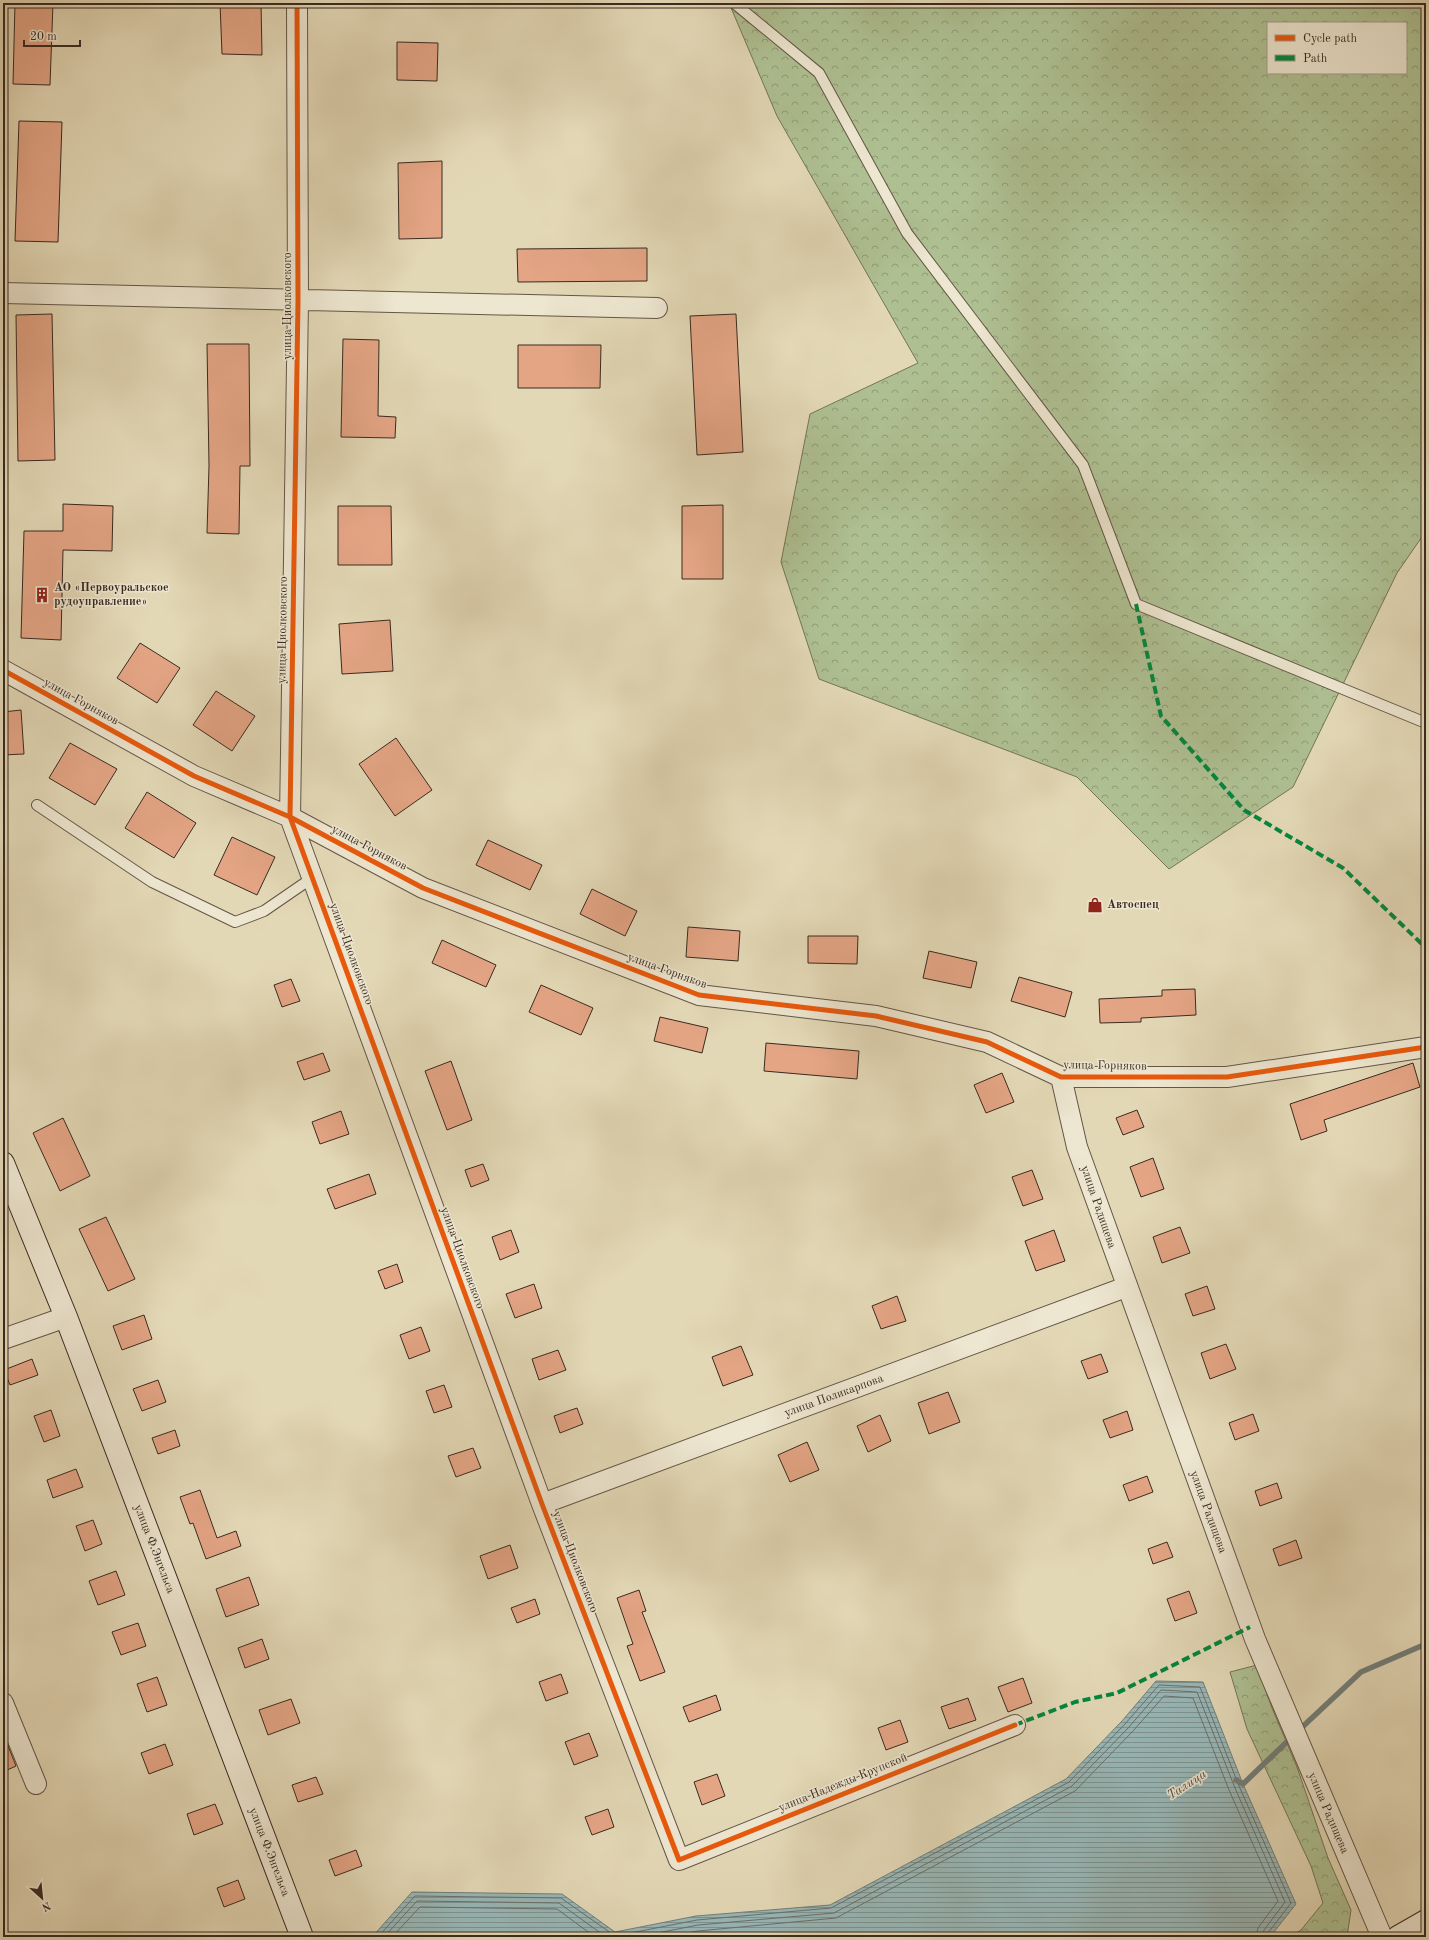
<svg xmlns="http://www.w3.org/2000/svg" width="1429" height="1940" font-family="'Old Standard TT',serif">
<defs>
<pattern id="forest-crowns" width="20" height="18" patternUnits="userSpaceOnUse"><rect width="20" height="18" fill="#aec092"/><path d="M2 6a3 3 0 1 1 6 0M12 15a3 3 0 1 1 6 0" fill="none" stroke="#8f9c77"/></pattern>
<pattern id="water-rules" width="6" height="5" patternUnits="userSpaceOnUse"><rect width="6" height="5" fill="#99b8b8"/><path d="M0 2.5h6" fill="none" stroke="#7e9695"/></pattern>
</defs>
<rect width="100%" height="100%" fill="#e3d8b6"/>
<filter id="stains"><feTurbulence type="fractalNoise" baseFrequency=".005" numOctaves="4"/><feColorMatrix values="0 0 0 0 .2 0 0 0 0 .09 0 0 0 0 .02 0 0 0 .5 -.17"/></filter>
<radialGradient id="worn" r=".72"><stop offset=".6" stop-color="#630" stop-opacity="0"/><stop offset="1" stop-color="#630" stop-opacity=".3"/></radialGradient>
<path fill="url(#forest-crowns)" stroke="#747559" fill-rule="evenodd" d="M729,3h697v528l-29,42 -104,214 -124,82 -92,-92 -258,-98 -38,-117 29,-148 108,-51 -141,-247zM1268,23h138v50h-138z
M1257,1665l15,43 25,59 31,91 23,52 -4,27h-57l11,-7 22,-27 -12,-37 -64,-137 -17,-57z"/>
<path fill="url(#water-rules)" stroke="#737f7b" d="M1156,1681l47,1 40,102 53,120 -26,33h-898l40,-45 150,2 53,38 81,-16 134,-11 236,-126 56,-58z"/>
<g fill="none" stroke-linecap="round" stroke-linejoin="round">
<path stroke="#6a716c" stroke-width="1" d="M378,1937l37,-41 146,2 54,38 82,-16 134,-12 238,-126 56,-58 34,-39 41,2 39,99 52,117 -23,30 -1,4
M384,1937l33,-36 142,2 47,34
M392,1937l28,-30 137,2 38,28
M637,1937l61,-12 136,-12 238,-127 57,-59 32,-37 36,2 38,96 50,114 -21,28 -2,7
M667,1937l31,-6 138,-13 239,-127 58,-60 31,-35 29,2 36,92 49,111 -20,27 -2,9"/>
<path stroke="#737f7b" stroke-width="5.5" d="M1298,1731l63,-59 65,-28
M1236,1780l7,4 49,-47"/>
</g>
<path fill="#e4a585" stroke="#3a2a20" d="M15,3h38l-3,82 -37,-1z
M220,3h41l1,52 -40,-1z
M397,42l41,1 -1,38 -40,-1z
M19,121l43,1 -4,120 -43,-1z
M442,161v77l-43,1 -1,-76z
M647,248v33l-129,1 -1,-33z
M52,314l3,146 -37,1 -2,-146z
M736,314l7,138 -46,3 -7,-139z
M343,339l36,1 -1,76 18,1 -1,21 -54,-1z
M207,344h42l1,122h-10l-1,68 -32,-1 2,-67z
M518,345h83l-1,43h-82z
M63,504l50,2 -1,45 -49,-1 -2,90 -40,-2 3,-107h39z
M723,505v74h-41v-73z
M338,506h53l1,59h-54z
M390,620l3,51 -51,3 -3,-50z
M140,643l40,25 -23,35 -40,-25z
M216,691l39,25 -23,35 -39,-26z
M21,710l3,44 -21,1v-43z
M396,738l36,52 -37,26 -36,-52z
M70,743l47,26 -22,36 -46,-27z
M147,792l49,31 -22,35 -49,-30z
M232,837l43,20 -18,38 -43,-20z
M488,840l54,25 -12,25 -54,-25z
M592,889l45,22 -12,25 -45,-22z
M688,927l52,4 -2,30 -52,-4z
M808,936h50l-1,28 -49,-1z
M442,940l54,25 -10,22 -54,-24z
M929,951l48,11 -6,26 -48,-10z
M1019,977l53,15 -7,25 -54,-16z
M291,979l9,22 -18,6 -8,-22z
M541,985l52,23 -12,27 -52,-23z
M1195,989l1,26 -55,3v4l-41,1 -1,-24 63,-3v-6z
M660,1017l48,11 -6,25 -48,-12z
M766,1043l93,8 -2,28 -93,-8z
M323,1053l7,18 -26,9 -7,-18z
M451,1061l21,59 -25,10 -22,-59z
M1413,1063l7,24 -96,33 3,11 -26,9 -11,-36z
M1002,1073l12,29 -28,11 -12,-28z
M1137,1110l7,17 -21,8 -7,-17z
M341,1111l8,23 -29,10 -8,-22z
M63,1118l27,58 -30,15 -27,-58z
M1153,1158l11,31 -23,8 -11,-30z
M483,1164l6,16 -18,7 -6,-17z
M1032,1170l11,29 -20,7 -11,-29z
M369,1174l7,20 -41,15 -8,-20z
M106,1217l29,62 -27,12 -29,-62z
M1180,1227l10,26 -28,10 -9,-26z
M511,1230l8,22 -19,8 -8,-23z
M1054,1230l11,31 -29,10 -11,-30z
M397,1264l6,18 -18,7 -7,-18z
M534,1284l8,24 -27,10 -9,-24z
M1207,1286l8,23 -22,7 -8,-22z
M897,1296l9,25 -25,8 -9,-23z
M144,1315l8,24 -30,11 -9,-24z
M421,1327l9,24 -21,8 -9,-24z
M1226,1344l10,25 -26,10 -9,-26z
M741,1346l12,29 -30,11 -11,-29z
M558,1350l8,20 -27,10 -7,-21z
M1101,1354l7,18 -20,7 -7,-18z
M32,1359l6,16 -28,10 -6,-15z
M158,1380l8,22 -24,9 -9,-22z
M444,1385l8,22 -18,6 -8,-22z
M948,1392l12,30 -31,12 -11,-31z
M577,1408l6,16 -23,9 -6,-17z
M51,1410l9,26 -16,6 -10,-26z
M1127,1411l6,19 -23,8 -7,-18z
M1253,1414l6,17 -24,9 -6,-17z
M880,1415l11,26 -23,11 -11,-26z
M175,1430l5,16 -22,8 -6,-16z
M807,1442l12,28 -29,12 -12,-27z
M473,1448l8,20 -25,9 -8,-21z
M76,1469l7,18 -30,11 -6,-18z
M1147,1476l6,16 -24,9 -6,-16z
M1277,1483l5,15 -22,8 -5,-15z
M200,1490l17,48 19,-7 5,15 -35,13 -13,-36 -3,1 -10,-27z
M93,1520l9,24 -17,7 -9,-25z
M1296,1540l6,18 -23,8 -6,-17z
M1167,1542l6,15 -20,7 -5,-15z
M510,1545l8,23 -30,11 -8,-23z
M116,1571l9,24 -27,10 -9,-24z
M249,1577l10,28 -33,12 -10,-28z
M639,1590l7,21 -4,1 23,60 -25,9 -13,-35 6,-2 -16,-46z
M1189,1591l8,22 -22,8 -8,-22z
M535,1599l5,15 -23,9 -6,-15z
M138,1623l8,23 -25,9 -9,-23z
M262,1639l7,20 -24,9 -7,-20z
M561,1674l7,19 -22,8 -7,-19z
M157,1677l10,28 -20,7 -10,-28z
M1023,1678l9,25 -24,9 -10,-25z
M716,1695l5,15 -32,12 -6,-15z
M968,1698l8,22 -27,9 -8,-22z
M291,1699l9,24 -32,12 -9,-25z
M900,1720l8,22 -22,8 -8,-22z
M3,1733l13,33 -13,6z
M589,1733l9,23 -24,9 -9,-23z
M165,1744l8,21 -24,9 -8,-21z
M717,1774l8,22 -23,9 -8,-23z
M316,1777l7,17 -25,8 -6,-17z
M215,1804l8,20 -29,11 -7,-21z
M608,1809l6,18 -22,8 -7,-18z
M356,1850l6,16 -27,10 -6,-16z
M238,1880l7,19 -21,8 -7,-19z"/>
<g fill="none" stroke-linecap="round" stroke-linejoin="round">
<defs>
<path id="lane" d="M734,3l85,70 88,160 176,232 53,139 290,119
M37,805l115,77 83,40 29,-11 48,-33"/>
<path id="street" d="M297,3l1,298 -8,516 252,687 137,356 336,-135
M3,293l654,15
M3,670l191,106 96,41 133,71 276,107 177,21 111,26 74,35h166l199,-30
M1061,1077l16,70 178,492 127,298
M3,1339l63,-22
M542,1504l584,-217
M3,1703l33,81"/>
<path id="secondary" d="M3,1163l63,154 236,620
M1398,1937l28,-16"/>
</defs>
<use href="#lane" stroke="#645646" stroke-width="12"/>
<use href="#street" stroke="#645646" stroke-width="22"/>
<use href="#secondary" stroke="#3a2a20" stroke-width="24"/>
<use href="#lane" stroke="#ede6d0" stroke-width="10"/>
<use href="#street" stroke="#ede6d0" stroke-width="20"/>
<use href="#secondary" stroke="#ede6d0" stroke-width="22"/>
<path stroke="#00873e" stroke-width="4" stroke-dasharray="8 4" stroke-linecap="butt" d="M1136,604l25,112 83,94 99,58 83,80
M1015,1725l60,-23 42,-9 133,-66"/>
<defs>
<path id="cycleway" d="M297,3l1,298 -8,516 252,687 137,356 336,-135
M3,670l191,106 96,41 133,71 276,107 177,21 111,26 74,35h166l199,-30"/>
</defs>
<use href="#cycleway" stroke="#ede6d0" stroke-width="8"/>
<use href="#cycleway" stroke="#e8590c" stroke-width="5"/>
</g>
<defs>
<symbol id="building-bare" viewBox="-9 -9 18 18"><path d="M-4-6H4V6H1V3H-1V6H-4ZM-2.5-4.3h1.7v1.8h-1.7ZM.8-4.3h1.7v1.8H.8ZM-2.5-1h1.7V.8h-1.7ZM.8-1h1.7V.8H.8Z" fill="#8f2418" stroke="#ede6d0" stroke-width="2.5" paint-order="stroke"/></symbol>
<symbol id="shop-bare" viewBox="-9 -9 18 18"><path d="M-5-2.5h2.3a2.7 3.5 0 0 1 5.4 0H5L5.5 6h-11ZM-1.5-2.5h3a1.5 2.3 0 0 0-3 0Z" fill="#8f2418" stroke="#ede6d0" stroke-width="2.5" paint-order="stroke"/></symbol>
</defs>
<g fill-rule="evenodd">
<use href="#building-bare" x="31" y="584" width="22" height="22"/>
<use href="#shop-bare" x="1084" y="894" width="22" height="22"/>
</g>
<g text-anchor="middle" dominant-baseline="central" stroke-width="3" stroke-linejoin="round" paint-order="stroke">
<g font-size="12" fill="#3a2a20" stroke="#ede6d0">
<text transform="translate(288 306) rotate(-90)">улица Циолковского</text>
<text transform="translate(283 630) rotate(-89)">улица Циолковского</text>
<text transform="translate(81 702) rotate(29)">улица Горняков</text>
<text transform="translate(369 848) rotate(28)">улица Горняков</text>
<text transform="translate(351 954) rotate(70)">улица Циолковского</text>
<text transform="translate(667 971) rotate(20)">улица Горняков</text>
<text transform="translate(1105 1066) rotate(1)">улица Горняков</text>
<text transform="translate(1098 1207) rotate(71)">улица Радищева</text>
<text transform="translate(462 1258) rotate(70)">улица Циолковского</text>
<text transform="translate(834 1396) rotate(-20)">улица Поликарпова</text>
<text transform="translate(1208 1512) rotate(70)">улица Радищева</text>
<text transform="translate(154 1549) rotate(69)">улица Ф.Энгельса</text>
<text transform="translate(575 1562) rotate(69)">улица Циолковского</text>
<text transform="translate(843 1783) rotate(-22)">улица Надежды Крупской</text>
<text transform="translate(1328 1813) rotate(67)">улица Радищева</text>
<text transform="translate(269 1852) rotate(69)">улица Ф.Энгельса</text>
</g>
<g font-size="12" font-weight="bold" fill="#3a2a20" stroke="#ede6d0" text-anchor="start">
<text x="54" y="588">АО «Первоуральское<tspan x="54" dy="14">рудоуправление»</tspan></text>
<text x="1107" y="905">Автоспец</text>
</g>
<g font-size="13" font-style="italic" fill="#524e46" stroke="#ede6d0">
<text transform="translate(1187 1785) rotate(-33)">Талица</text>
</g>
</g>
<rect width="1429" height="1940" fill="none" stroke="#e3d8b6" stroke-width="16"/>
<rect x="4" y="4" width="1421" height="1932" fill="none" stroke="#3a2a20" stroke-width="2"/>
<rect x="8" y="8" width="1413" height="1924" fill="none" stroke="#3a2a20"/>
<rect x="1267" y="22" width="140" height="52" fill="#ede6d0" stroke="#a59b8a"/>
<rect x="1275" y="35" width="20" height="6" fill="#e8590c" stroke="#a59b8a"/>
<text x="1303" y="42" font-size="12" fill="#3a2a20">Cycle path</text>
<rect x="1275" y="55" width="20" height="6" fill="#00873e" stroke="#a59b8a"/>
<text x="1303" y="62" font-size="12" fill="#3a2a20">Path</text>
<g transform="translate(42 1898) rotate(153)" stroke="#ede6d0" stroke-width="3" paint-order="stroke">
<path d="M0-3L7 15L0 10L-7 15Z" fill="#3a2a20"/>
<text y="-6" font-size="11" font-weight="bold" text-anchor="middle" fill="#3a2a20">N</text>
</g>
<path d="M24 40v6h56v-6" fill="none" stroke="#3a2a20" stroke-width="2"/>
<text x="30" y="40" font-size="12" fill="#3a2a20" stroke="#ede6d0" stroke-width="3" paint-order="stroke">20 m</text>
<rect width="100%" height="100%" filter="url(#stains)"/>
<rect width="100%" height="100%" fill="url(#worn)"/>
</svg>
